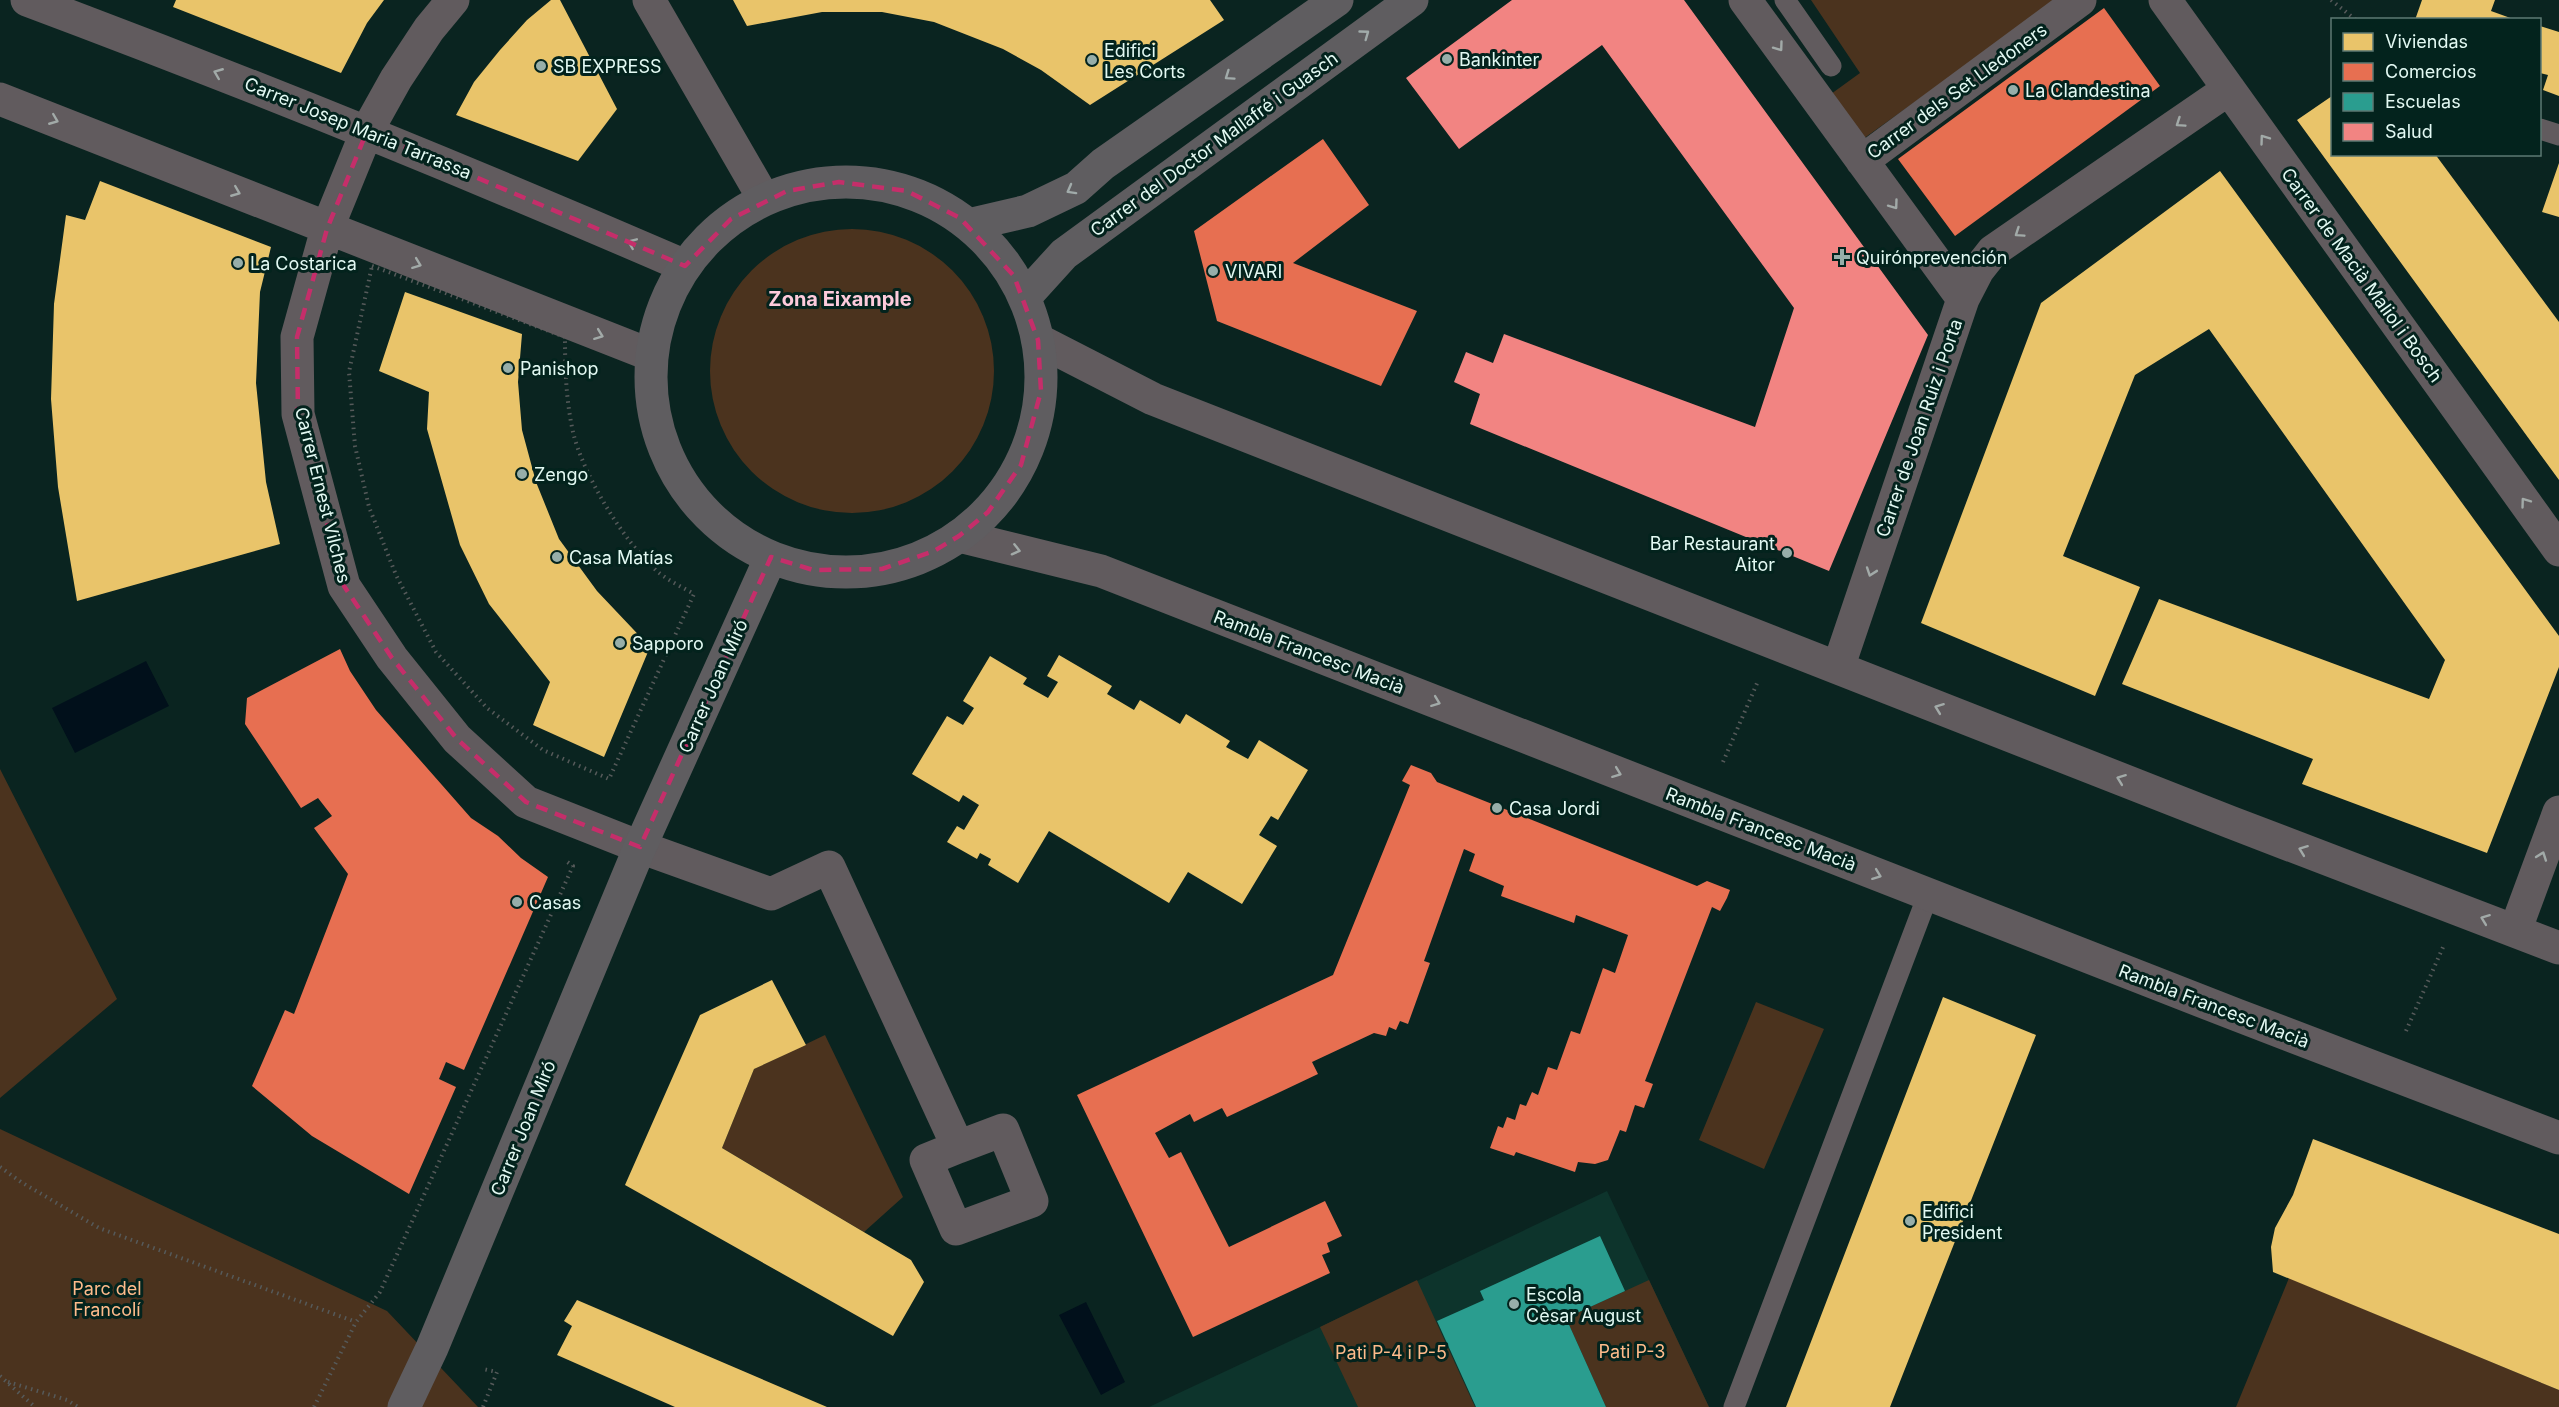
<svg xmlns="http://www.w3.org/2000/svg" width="2559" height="1407" font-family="Inter,sans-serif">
<rect width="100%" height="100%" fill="#0a2420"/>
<path fill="#0d342c" d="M1607,1191l102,216h-560l171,-80z"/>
<path fill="#4b331e" d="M1811,0h247l-195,139 -32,-45 29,-21z
M710 371a142 142 0 1 1 284 0a142 142 0 1 1-284 0Z
M0,769l117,230 -117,99z
M1756,1002l68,27 -60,140 -65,-29z
M825,1035l78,162 -39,35 -142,-84 32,-79z
M0,1129l387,182 91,96h-478z
M2289,1278l270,112v17h-323z
M1417,1280l58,127h-117l-38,-80z
M1649,1280l60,127h-103l-40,-89z"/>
<path fill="#01101b" d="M146,661l23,45 -94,47 -23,-45z
M1086,1302l39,80 -24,13 -42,-80z"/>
<path fill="#e9c46a" d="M176,0h208l-17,23 -26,50 -168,-66z
M551,0h9l57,109 -39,52 -122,-46 18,-33 26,-32 27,-30z
M733,0h477l14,20 -134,85 -49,-35 -38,-21 -69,-27 -52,-10h-60l-75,14z
M2422,0h73l-4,11 25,9h-101z
M2540,26l19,6v64l-16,-6 5,-15 -8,-2z
M2332,96v58h103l124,168v158l-262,-360z
M2559,163v54l-17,-5z
M2220,171l339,465v31l-72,186 -185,-69 11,-25 -191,-75 37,-85 270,100 16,-39 -236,-331 -74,46 -72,181 77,31 -45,109 -174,-73 120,-320z
M100,181l171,66 -11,45 -4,91 10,99 14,62 -203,57 -19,-114 -7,-88 3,-95 12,-89 19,5z
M405,292l117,42 -4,48 4,48 14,52 23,57 38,52 53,56 -46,110 -71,-32 17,-43 -61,-78 -29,-59 -33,-116 2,-37 -50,-21z
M1059,655l53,31 -5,8 27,16 6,-10 40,24 6,-10 44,27 -4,6 22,12 11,-19 49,30 -30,50 -7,-4 -12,19 18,11 -35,58 -54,-32 -19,31 -120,-72 -31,52 -30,-18 3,-6 -11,-6 -3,6 -30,-17 10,-16 7,4 15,-25 -16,-10 -4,7 -47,-28 35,-58 16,9 11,-17 -11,-7 27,-45 37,22 -4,6 25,14 10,-16 -11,-6z
M772,980l34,65 -52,24 -32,79 189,112 13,22 -31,54 -268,-151 75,-170z
M1943,997l93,38 -146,372h-104z
M2313,1139l246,95v156l-286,-118 -2,-25 4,-19 18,-33z
M577,1300l250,107h-152l-118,-52 15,-29 -8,-5z"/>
<path fill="#e76f51" d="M2104,8l56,78 -205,150 -57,-77z
M1323,139l46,66 -76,58 124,48 -36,75 -164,-65 -23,-90z
M340,649l10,22 26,39 95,108 27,18 23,22 27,19 -84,193 -18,-8 -7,17 17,8 -47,107 -97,-58 -60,-50 33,-76 9,4 54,-140 -34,-46 18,-12 -14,-18 -17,10 -56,-84 2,-26z
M1411,765l20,8 6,9 260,104 10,-5 23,9 -3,8 -7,13 -8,-4 -67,174 8,3 -9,24 -9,-3 -9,27 -6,-2 -12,30 -13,4 -17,-2 -3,10 -59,-20 -2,4 -24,-8 8,-22 5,2 4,-11 8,3 5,-16 6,2 6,-14 6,3 10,-28 9,3 14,-39 9,3 23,-66 12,5 13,-38 -52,-20 -2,8 -73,-27 3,-10 -35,-15 6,-17 -11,-5 -40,112 6,2 -22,61 -8,-3 -4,9 -7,-3 -3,9 -12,-3 -62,29 6,12 -91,43 -5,-9 -28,14 -4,-8 -35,19 14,25 12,-6 48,95 96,-46 17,35 -15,7 3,9 -8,3 8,18 -137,64 -116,-242 256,-120 77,-190 -8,-4z"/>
<path fill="#2a9d8f" d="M1600,1236l25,55 -59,27 40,89h-130l-39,-86 47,-21 -4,-9z"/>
<path fill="#f28482" d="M1512,0h172l244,335 -99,236 -359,-147 10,-30 -26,-12 12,-30 27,11 11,-29 251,93 39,-119 -192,-263 -143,104 -53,-71z"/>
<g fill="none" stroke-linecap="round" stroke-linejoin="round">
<path stroke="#565a5a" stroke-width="4" stroke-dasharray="1.5 4.5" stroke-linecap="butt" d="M2331,0l25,20
M372,266l193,71c0,32 1,63 8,95 10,43 52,112 85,140 11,9 24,15 36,22l-85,185 -66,-29 -56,-42 -51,-56 -40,-77 -27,-68 -14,-61 -6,-74z
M1723,762l35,-81
M2406,1031l38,-86
M0,1167l21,15 78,46 257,94
M0,1376l35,31
M8,1382l59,18 11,7
M314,1407l42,-85 24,-30 193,-426 -7,-5
M483,1407l14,-35 -14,-3"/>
<path stroke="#615b5e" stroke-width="21" d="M1785,0l46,66
M2540,129l19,6
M1734,1407l194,-512"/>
<path stroke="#615b5e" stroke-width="33" d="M27,0c222,83 441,172 658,266
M453,0l-24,29 -33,50 -29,52 -40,98 -30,108 1,77 46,172 48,72 65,81 69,63 114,45 131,47 58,-27 129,280 -32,13 30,69 76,-28 -29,-71 -45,17
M649,0l115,199
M1745,0l218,299 -125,369
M2165,0l394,550
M0,99l651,256
M1862,161l218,-161
M1963,299l15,-29 15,-19 236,-162
M1038,340l115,59 1077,423 329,126
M959,536l142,35 1136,444 322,123
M2515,931l44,-119"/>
<path stroke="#5f5d60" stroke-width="33" d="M651 377a195 195 0 1 1 390 0a195 195 0 1 1-390 0Z
M968,225l60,-14 48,-23 27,-24 234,-164
M1025,297l39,-43 348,-254
M404,1407l28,-59 208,-501 131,-290"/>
</g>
<defs><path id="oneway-chevron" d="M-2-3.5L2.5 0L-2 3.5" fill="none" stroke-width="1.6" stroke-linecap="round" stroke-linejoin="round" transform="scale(1.5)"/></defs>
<g stroke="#a1abaa">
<use href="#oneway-chevron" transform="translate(1365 34) rotate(-36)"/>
<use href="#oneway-chevron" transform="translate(1229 76) rotate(145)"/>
<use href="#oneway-chevron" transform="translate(1071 190) rotate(151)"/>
</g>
<g stroke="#a2aaa8">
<use href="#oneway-chevron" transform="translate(1779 47) rotate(54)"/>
<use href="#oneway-chevron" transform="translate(218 73) rotate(-158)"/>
<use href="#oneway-chevron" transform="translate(54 120) rotate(22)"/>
<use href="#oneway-chevron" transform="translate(2180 123) rotate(146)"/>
<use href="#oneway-chevron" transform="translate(2264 139) rotate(-126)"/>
<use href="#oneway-chevron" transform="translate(236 192) rotate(22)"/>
<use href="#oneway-chevron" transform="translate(1894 205) rotate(54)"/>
<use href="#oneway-chevron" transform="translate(2019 233) rotate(146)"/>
<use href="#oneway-chevron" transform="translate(632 243) rotate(-157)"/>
<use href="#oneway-chevron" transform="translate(417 264) rotate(21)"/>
<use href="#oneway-chevron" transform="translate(599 335) rotate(21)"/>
<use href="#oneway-chevron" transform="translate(2525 502) rotate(-126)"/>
<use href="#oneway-chevron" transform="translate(1016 550) rotate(14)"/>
<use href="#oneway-chevron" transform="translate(1871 572) rotate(109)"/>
<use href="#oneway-chevron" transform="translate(1436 702) rotate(21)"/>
<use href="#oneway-chevron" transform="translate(1939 708) rotate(-159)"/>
<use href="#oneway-chevron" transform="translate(1617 773) rotate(21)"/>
<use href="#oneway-chevron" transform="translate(2121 779) rotate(-159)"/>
<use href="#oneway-chevron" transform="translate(2303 850) rotate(-159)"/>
<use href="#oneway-chevron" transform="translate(2542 856) rotate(-70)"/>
<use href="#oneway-chevron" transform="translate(1877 875) rotate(21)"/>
<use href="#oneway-chevron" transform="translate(2485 919) rotate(-159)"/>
</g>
<path fill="none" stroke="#c52e6a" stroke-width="4.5" stroke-dasharray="12 8" stroke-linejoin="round" d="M367,131l318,135 46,-47 56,-28 52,-9 68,9 53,27 54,58 24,64 3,51 -20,74 -33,47 -29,24 -25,15 -52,18 -69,1 -42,-13 -131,290 -114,-45 -69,-63 -65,-81 -48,-72 -46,-172 -1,-77 30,-108z"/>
<g fill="#97aea9" stroke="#03231d" stroke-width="2">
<circle cx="1447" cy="59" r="6"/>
<circle cx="1092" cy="60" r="6"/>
<circle cx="541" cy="66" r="6"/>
<circle cx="2013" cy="90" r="6"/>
<path d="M1839 248h6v6h6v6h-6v6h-6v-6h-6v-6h6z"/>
<circle cx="238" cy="263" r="6"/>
<circle cx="1213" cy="271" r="6"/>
<circle cx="508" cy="368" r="6"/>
<circle cx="522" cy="474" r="6"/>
<circle cx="1787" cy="553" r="6"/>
<circle cx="557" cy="557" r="6"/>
<circle cx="620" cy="643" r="6"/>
<circle cx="1497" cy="808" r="6"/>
<circle cx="517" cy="902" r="6"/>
<circle cx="1910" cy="1221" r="6"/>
<circle cx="1514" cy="1304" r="6"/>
</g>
<g text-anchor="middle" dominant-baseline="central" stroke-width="6" stroke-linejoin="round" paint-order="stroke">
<g font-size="18" fill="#e3f9f3" stroke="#03231d" text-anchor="start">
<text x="1104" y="50">Edifici<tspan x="1104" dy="21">Les Corts</tspan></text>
<text x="1459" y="59">Bankinter</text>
<text x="553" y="66">SB EXPRESS</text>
<text x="2025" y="90">La Clandestina</text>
<text x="1856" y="257">Quirónprevención</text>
<text x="250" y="263">La Costarica</text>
<text x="1225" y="271">VIVARI</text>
<text x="520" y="368">Panishop</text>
<text x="534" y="474">Zengo</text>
<text x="1775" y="543" text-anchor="end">Bar Restaurant<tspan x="1775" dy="21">Aitor</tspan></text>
<text x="569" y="557">Casa Matías</text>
<text x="632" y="643">Sapporo</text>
<text x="1509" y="808">Casa Jordi</text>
<text x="529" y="902">Casas</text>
<text x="1922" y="1211">Edifici<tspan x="1922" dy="21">President</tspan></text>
<text x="1526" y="1294">Escola<tspan x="1526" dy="21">Cèsar August</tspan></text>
</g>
<g font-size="18" fill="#e3f9f3" stroke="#03231d">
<text transform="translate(1957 91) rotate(-36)">Carrer dels Set Lledoners</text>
<text transform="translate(358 128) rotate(22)">Carrer Josep Maria Tarrassa</text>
<text transform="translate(1214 144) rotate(-36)">Carrer del Doctor Mallafré i Guasch</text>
<text transform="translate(2362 275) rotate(54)">Carrer de Macià Maliol i Bosch</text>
<text transform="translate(1919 428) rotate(-71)">Carrer de Joan Ruiz i Porta</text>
<text transform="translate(323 495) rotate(76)">Carrer Ernest Vilches</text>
<text transform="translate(1309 652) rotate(21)">Rambla Francesc Macià</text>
<text transform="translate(713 686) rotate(-66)">Carrer Joan Miró</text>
<text transform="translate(1761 829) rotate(21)">Rambla Francesc Macià</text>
<text transform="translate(2214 1006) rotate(21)">Rambla Francesc Macià</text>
<text transform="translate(523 1128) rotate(-68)">Carrer Joan Miró</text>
</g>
<g font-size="18" fill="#febb8b" stroke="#03231d">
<text x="107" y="1288">Parc del<tspan x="107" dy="21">Francolí</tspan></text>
<text x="1632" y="1351">Pati P-3</text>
<text x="1391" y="1352">Pati P-4 i P-5</text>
</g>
<g font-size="20" font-weight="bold" fill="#fdcbdc" stroke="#03231d">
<text x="840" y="299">Zona Eixample</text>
</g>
</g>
<rect x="2331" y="18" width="210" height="138" fill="#03231d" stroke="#5d7973" stroke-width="1.5"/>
<rect x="2343" y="33" width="30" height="18" fill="#e9c46a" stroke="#5d7973" stroke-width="1.5"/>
<text x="2385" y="48" font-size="18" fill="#e3f9f3">Viviendas</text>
<rect x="2343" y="63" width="30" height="18" fill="#e76f51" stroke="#5d7973" stroke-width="1.5"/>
<text x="2385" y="78" font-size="18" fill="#e3f9f3">Comercios</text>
<rect x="2343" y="93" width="30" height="18" fill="#2a9d8f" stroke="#5d7973" stroke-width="1.5"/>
<text x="2385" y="108" font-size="18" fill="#e3f9f3">Escuelas</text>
<rect x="2343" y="123" width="30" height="18" fill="#f28482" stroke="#5d7973" stroke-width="1.5"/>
<text x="2385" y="138" font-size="18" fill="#e3f9f3">Salud</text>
</svg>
